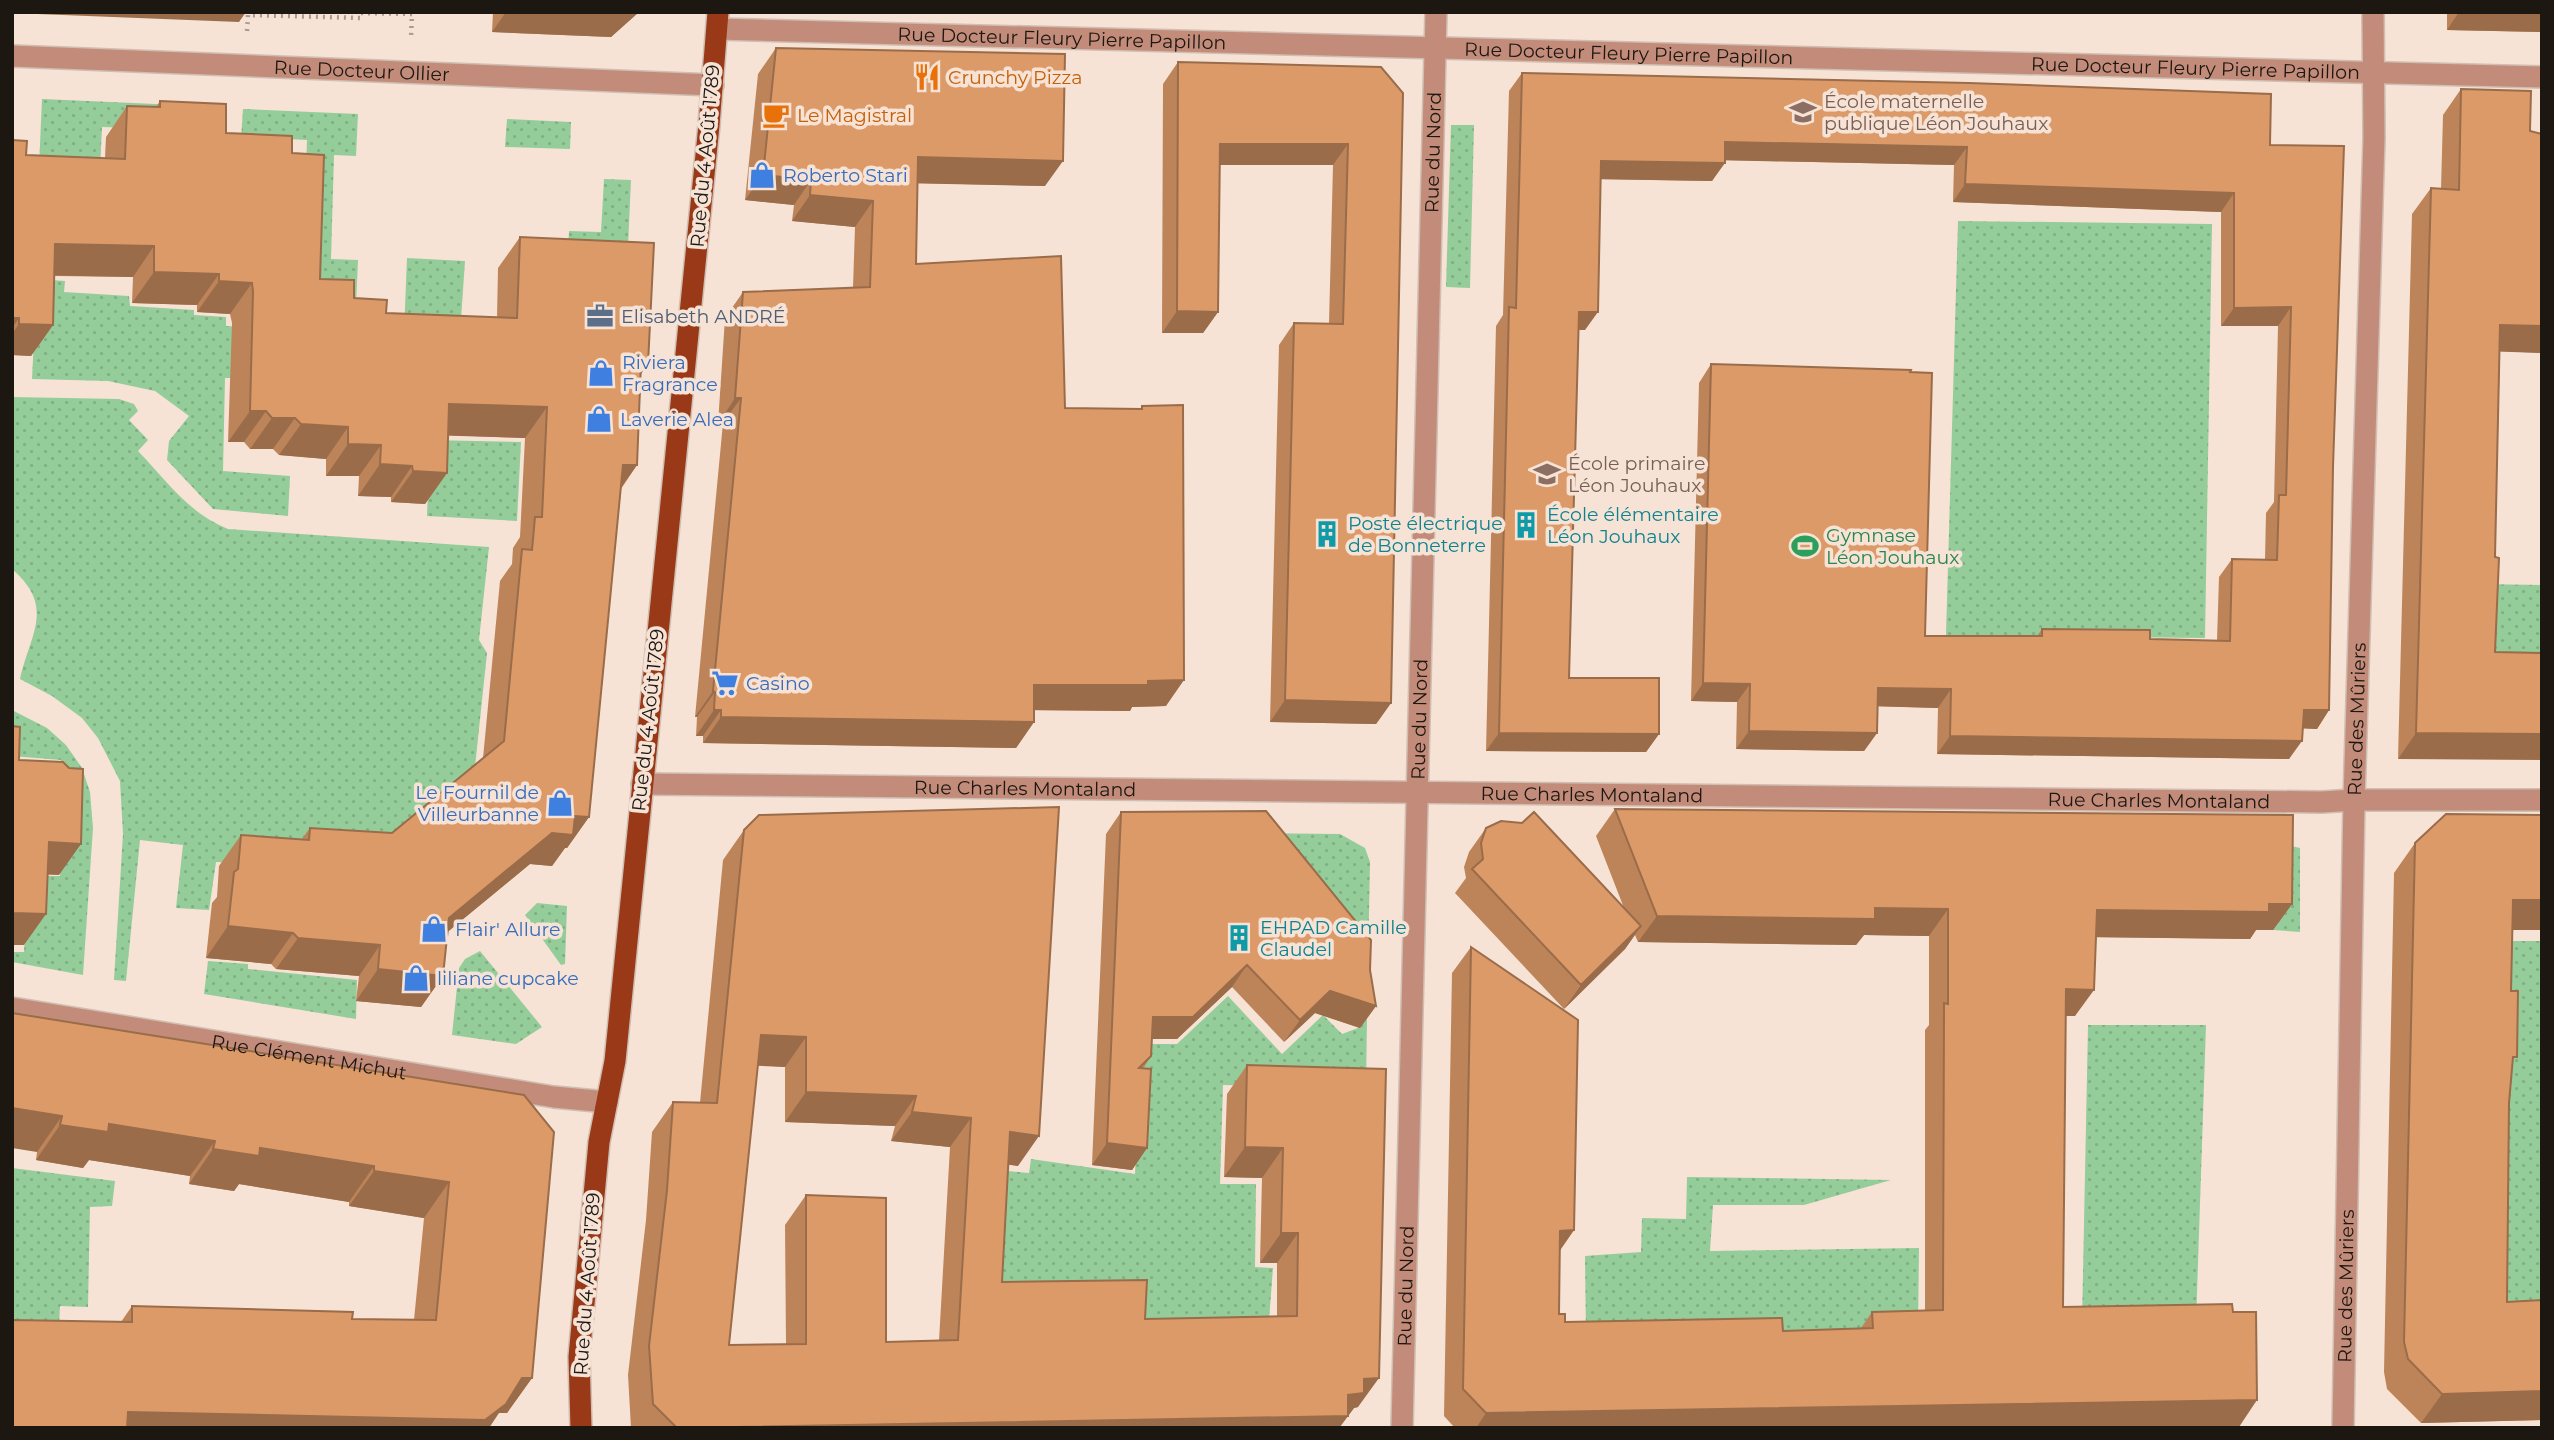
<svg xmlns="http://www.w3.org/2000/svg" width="2554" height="1440" font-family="Montserrat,sans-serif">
<defs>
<pattern id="grass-dots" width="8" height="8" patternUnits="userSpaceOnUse" patternTransform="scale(1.75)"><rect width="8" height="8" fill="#94cd9a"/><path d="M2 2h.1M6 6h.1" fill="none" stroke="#7faf84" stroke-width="1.8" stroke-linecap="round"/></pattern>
</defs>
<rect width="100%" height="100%" fill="#f6e3d5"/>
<path fill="url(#grass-dots)" d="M42,99l159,7 2,24 -101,-3 -2,43 -61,-3z
M243,109l115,5 -2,42 -22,-1 -3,104 27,1 -2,46 -51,-3 -2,-54 4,-109 -39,-2 -28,16z
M507,119l64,3 -1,27 -65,-2z
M1451,125h23l-4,163 -24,-1z
M604,179l27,1 -4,89 -60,-3 2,-35 32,1z
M1958,221l254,3 -7,414 -259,-3z
M407,258l58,3 -5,73 -56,-2z
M37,279l28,2 -1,11 65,4 1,10 64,4v5l32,2v9l34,2 -13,50h-22l-2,93 67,5 -2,40 -75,-7 -46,-49 2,-19 20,-25 -34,-25 -47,-10 -76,-2z
M12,397l107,2 15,5 4,7 -9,9 19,20 -10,11c30,31 49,61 90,78l261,18 -10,93 8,13 -12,114 -107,88 -84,10 -68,-3 -7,48 -33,-2 7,-63 -43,-5 -14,141 -12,-1 9,-146 -3,-53 -22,-43 -16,-20 -30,-22 -32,-17c10,-45 36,-72 -8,-110z
M430,440l91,2 -4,79 -90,-5z
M2477,584l65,1v95h-65z
M12,710l35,18 19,17 16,23 8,24 3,36 -10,147 -71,-13v-10h12l4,-76h32l1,-116 -49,-4z
M1251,833l89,1 25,14 5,14 -2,103z
M2274,842l26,6v84l-27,-2z
M537,903l30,3 -2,58 -4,1 -36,-50z
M2507,941h35v378l-44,1z
M480,951l62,76 -26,17 -64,-9 7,-67 6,-9z
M208,961l40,3v5l109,11 -1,39 -152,-25z
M1228,996l54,58 41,-39 19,19 16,-6 5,-11h4l-1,71 -143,-3 -3,99h36l-1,83 18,1 -5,65 -268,-4 -3,-159 32,3 2,-14 104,15 6,-130h36z
M2088,1025h118l-10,298 -114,1z
M12,1168l103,13 -3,25 -22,1 -2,100 -28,-1 -2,42 -46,-3z
M1687,1177l204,3 -87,25h-91l-3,46 209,-3 -1,80 -332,6 -1,-78 56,-4 1,-34 44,1z"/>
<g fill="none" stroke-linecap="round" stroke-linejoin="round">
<defs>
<g id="minor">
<path id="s1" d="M717,29l1825,48"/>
<path id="s2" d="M12,56l701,29"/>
<path id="s3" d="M642,784l1680,18 32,-2h188"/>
<path id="s4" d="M12,1008l542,89 53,5"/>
<path id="s5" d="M1402,1428l34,-1416"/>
<path id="s6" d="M2343,1428l11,-628 20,-662 -1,-126"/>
</g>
<path id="major" d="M581,1428l-2,-71 20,-215 16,-81 94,-936 9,-113"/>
</defs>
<use href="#minor" stroke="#cfbeb2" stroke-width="24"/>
<use href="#major" stroke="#cfbeb2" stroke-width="24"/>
<path stroke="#a99a90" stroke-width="4.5" stroke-dasharray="2 5" stroke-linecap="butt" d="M361,13l51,1 -1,23
M247,31l1,-16 113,3v-6"/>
<use href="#minor" stroke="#c38c7a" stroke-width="21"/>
<use href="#major" stroke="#9a3917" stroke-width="21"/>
</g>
<path fill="#bd845a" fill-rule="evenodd" d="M493,12h146l-28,25 -119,-5z
M2447,12h95v20l-95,-2z
M776,48l269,138 -128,-3 -1,81 149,144 75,1 2,-3 24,300 -34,1 -2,4 -96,-1v12l-18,26 -313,-5v-7h-7l1,-19h-2l28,-294 -5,1 7,-106 18,-26 110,-4 2,-61 -63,-6 2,-16 -49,-5 13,-126z
M1178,62l203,5 10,636 -15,21 -106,-2 9,-377 15,-22 35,1 4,-159h-113l-2,147 -15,21h-41l1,-249z
M1522,73l748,72 63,322 -4,243 -12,19 -14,-1 -14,31 -352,-5 1,-46 -61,-2v27l-13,18 -128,-2 1,-47 -46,-1 8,-318 12,-19 214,272h112l5,-7 108,10 67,2 2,-64 13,-18h33l1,-46 8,-11 4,-176h-57v-114l-268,-10 1,-37 -229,-5 -13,21 -111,-2 -16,151h-7l-9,348 90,56 -13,18 -160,-1 10,-425 7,-11 6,-224z
M2461,89l69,42 12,3v219l-42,-2 -5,206v95l-97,107 14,-545 19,-26 10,1 2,-74z
M160,101l66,32 66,20 28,126 34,19 32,15 111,5 1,-50 22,-31 121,138 -4,90 -16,24 -32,328 -22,31h-2l-13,18 -22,-2 -83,68 -4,44 -22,31 -65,-6 3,-25 -83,-7 -5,-5 -65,-6 6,-55 5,-6 2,-31 22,-31 60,5 9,-12 82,5 91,-75 17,-177 12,-17 1,-16 7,-11 5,-99 -77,-3 -1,38 -22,31 -34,-2v-5l-33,-1 1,-20h-33v-17l-47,-4 -6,-6h-23l-6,-7h-16l4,-119 -2,-9 -33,-2v-7l-65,-2 1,-26 -78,-1 -2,49 -22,31 -19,-1v-215l14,15 79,3 1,-21 21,-31 29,1z
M1615,809l677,95 -19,26h-17l-6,9 -154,-2 -21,79h-9l-3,291 176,120 -69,1h-715l-11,-12 8,-443 19,-26 103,283 -15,22v62l6,8 218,9 78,-3 11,-16 53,-1v-281l4,-5v-89l-65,-1 -8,10 -218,-3 -3,-7 -10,14 -61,60 -109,-116 11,-15 -2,-11 5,-15 17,-24 138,80 -28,-72z
M1121,812l249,158 6,36 -16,22 -45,-15 -31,29 -52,-55 -55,52h-25l-1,17 -8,13 4,79 -15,22 -40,-5 14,-331z
M744,830l274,336 -10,-2 -6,118 143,37 132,-3v-53h-17l2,-85 -38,-1 3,-83 20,-29 139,4 -28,338 -4,1 -15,20h-708l-3,-53 18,-155 6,-88 21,-30 27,1 23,-243zM758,1065l27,2v55l110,4 -4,15 59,6 -11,194 -53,1 -80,-147 -21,30 1,119 -57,1z
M2415,843l98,87 -2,61 1,72 -3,40 -2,199 35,-2v120l-121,3 -34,-34 -3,-17 10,-499z
M12,1013l512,82 8,283 -25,35h-8l-378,-91 11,-16 220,13 62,1 10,-102 -75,-12v-4l-110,-18 -5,7 -45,-7 1,-8 -101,-16 -6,8 -47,-8 1,-8z"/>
<path fill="#9a6c4a" d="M12,12h234l-7,10 -227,-9z
M506,12h133l-28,25 -119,-5z
M2459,12h83v20l-95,-2z
M1725,142l242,5 -13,18 -242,-5z
M1220,144h128l-15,21h-128z
M918,157l145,4 -18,25 -145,-3z
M1601,161l124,2 -13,18 -124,-2z
M763,175l48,5 -17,25 -49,-5z
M1965,184l269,9 -13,19 -268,-10z
M810,195l63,6 -18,26 -63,-6z
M55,244l99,2 -21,31 -99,-2z
M154,272l65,2 -22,31 -65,-2z
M219,281l33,2 -22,31 -33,-2z
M2291,307l-13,19h-57l13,-18z
M1177,311l41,1 -15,21h-41z
M1579,312h19l-13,18h-19z
M12,318h7l-7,10z
M19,324l34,1 -22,31 -19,-1v-21z
M2500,325l42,1v27l-60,-2z
M641,363l7,1 -22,31z
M735,398h6l-18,25 -5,1z
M449,404l98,3 -22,31 -98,-3z
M250,411h16l-22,31h-16z
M272,418h23l-22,31h-23z
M301,424l47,3 -22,32 -47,-4z
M348,444l33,1 -22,31h-33z
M380,464l32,2 -21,31 -33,-1z
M623,465h14l-22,31z
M413,471l34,2 -22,31 -34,-2z
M1184,680l-18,26 -34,1 -2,4 -114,-1 18,-25z
M1703,683l47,1 -13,18 -46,-1z
M1878,688l73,1 -13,19 -73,-2z
M713,691l2,1 -18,25h-2z
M1285,700l106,3 -15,21 -106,-2z
M714,710h7l-18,26h-7z
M2304,710h25l-12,19 -26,-1z
M721,717l313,5 -18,26 -313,-5z
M1749,731l128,2 -13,18 -128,-2z
M1499,733l160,1 -13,18 -160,-1z
M2416,733l126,1v26l-144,-1z
M1950,736l352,5 -13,18 -352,-5z
M575,816l14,1 -22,31h-2l-13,18 -22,-2 -103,85 22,-31 103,-85z
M49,842l32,2 -22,31 -32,-1z
M2513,900h29v30h-49z
M2269,904h23l-19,26h-17l-6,9 -172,-2 19,-27z
M1875,908l73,1 -19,27 -65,-1 -8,10 -218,-3 19,-26z
M12,913l34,1 -22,31h-12z
M228,926l65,7 -22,31 -65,-6z
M1641,926l-16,23 -61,60 17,-24z
M298,938l82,7 -21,31 -83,-7z
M1247,965l-15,22 -55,52h-39l15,-22z
M378,969l65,7 -22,31 -65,-6z
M2066,989l28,1 -19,26h-28z
M1330,991l46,15 -16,22 -45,-15 -31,29 16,-22z
M761,1035l45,2 -21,30 -44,-2z
M806,1092l110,4 -21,30 -110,-4z
M12,1108l50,8 -25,36 -25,-4z
M912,1112l59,6 -21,29 -59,-6z
M109,1124l106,17 -25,35 -101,-16 -6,8 -47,-8 24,-35z
M1010,1132l29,4 -21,30 -29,-4z
M1107,1143l40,5 -15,22 -40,-5z
M1245,1147l38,1 -21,30 -38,-1z
M260,1148l114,18 -25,36 -110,-18 -5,7 -45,-7 24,-35z
M374,1171l75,11 -25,36 -75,-12z
M1574,1230l-19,27 5,-26z
M1281,1233h17l-21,30h-17z
M522,1378h10l-25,35h-8l-10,15h-372l11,-16z
M1379,1378l-21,29 -4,1 -15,20h-633l642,-33 16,-16z
M2542,1391v29l-121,3 21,-29z
M2257,1400l-18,27 -69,1h-694l10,-15z"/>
<path fill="#dc9a69" stroke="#9a6c4a" stroke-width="2" fill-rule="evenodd" d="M776,48l289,6 -2,107 -145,-4 -2,107 145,-8 4,152 77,1v-3l41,-1 1,275 -36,1v4h-114v37l-313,-5v-7h-7l1,-18 -2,-1 28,-293h-6l8,-106 127,-5 3,-86 -63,-6 1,-15 -48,-5z
M1178,62l203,5 22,26 -12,610 -106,-3 9,-377 49,1 5,-180h-128l-2,168 -41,-1z
M1522,73l447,10 302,11 -1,51 74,1 -11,321 -4,243h-25l-2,31 -352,-5 1,-47 -73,-1 -1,45 -128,-2 1,-47 -47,-1 8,-319 200,6 -1,2 22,1 -7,263h117v-7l108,1v9l80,2 2,-82 45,1 2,-65h7l5,-188 -57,1v-115l-269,-9 2,-37 -242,-5v21l-124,-2 -3,151h-19l-10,366h90v56l-160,-1 10,-426 7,1z
M2461,89l70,2 -1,40 12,3v192l-42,-1 -5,232 4,1 -4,94 47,1v81l-126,-1 15,-545 28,2z
M160,101l66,3v29l66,3v17l32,2 -4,124 34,1v18l33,2 -1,13 131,5 3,-81 134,6 -6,121 -7,-1 -4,102h-14l-34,352 -14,-1 -2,19 -21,-2 -103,85 -6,58 -65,-7 2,-24 -82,-7 -5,-5 -65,-7 6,-54 4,-3 3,-34 68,5 1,-12 82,5 112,-92 18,-192 10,1 3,-33h7l5,-110 -98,-3 -2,69 -34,-2 -1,-5 -32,-2 1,-19 -33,-1v-17l-47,-3 -6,-6h-23l-6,-7h-16l3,-119 -1,-9 -33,-2v-7l-65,-2v-26l-99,-2 -2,81 -34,-1v-6h-7v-178l15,1 -1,14 99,4 2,-53 33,1z
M12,726l8,1 -1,33 44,2 6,6 14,1 -2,75 -32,-2 -3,72 -34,-1z
M1059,807l-20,329 -29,-4 -8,150 145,-2 -2,39 152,-3 1,-83h-17l2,-85 -38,-1 2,-82 139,4 -7,309 -15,1v14l-16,2v21l-671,12 -24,-24 -4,-58 18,-156 6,-88 44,1 27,-273 15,-15zM761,1035l45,2v55l110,4 -4,16 59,6 -13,222 -72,2v-144l-80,-3v149l-77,1z
M1615,809l678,6 -1,89h-23v8l-172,-2 -3,80 -28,-1 -3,318 169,-3 1,8h23l1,88 -771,13 -23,-24 8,-442 107,73 -4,210 -14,1 -1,83h6v8l217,-4 1,13 90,-3 -1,-16 71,-2 1,-307 4,1v-95l-73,-1v11l-218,-3z
M1266,811l105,129 -1,30 6,36 -46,-15 -30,29 -53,-55 -54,52h-40l-2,39 -12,12 12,1 -4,79 -40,-5 14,-331z
M1534,812l107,114 -60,59 -109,-116 11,-10 -2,-16 5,-15 15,-7 21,2z
M2446,814l96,1v85h-29l-2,91h7l-1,66h-4l-4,46 -2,199 35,-2v91l-100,3 -34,-35 -4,-17 11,-499z
M12,1013l512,82 30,37 -22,246h-10l-16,26 -21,16 -357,-8 -1,16h-115v-108l120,2v-16l221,6 -1,7 84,1 13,-138 -75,-11v-5l-114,-18 -1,8 -46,-7 2,-8 -106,-17 -1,8 -48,-7 2,-9 -50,-8z"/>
<defs>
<symbol id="restaurant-bare" viewBox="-9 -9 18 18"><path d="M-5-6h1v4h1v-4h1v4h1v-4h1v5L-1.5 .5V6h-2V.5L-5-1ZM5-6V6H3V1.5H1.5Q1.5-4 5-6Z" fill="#e8710a" stroke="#f6e3d5" stroke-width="2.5" paint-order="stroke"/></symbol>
<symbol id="school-bare" viewBox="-9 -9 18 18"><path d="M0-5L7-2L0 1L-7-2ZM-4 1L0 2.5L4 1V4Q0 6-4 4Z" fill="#8d6e63" stroke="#f6e3d5" stroke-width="2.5" paint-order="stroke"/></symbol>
<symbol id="cafe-bare" viewBox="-9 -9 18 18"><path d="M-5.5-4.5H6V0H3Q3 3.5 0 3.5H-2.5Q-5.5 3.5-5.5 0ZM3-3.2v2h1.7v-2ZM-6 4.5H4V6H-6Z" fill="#e8710a" stroke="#f6e3d5" stroke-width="2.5" paint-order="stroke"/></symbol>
<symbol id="shop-bare" viewBox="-9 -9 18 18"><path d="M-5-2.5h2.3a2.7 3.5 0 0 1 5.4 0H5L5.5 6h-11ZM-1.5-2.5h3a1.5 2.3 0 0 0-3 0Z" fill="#3f7fe0" stroke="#f6e3d5" stroke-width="2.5" paint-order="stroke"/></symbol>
<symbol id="office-bare" viewBox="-9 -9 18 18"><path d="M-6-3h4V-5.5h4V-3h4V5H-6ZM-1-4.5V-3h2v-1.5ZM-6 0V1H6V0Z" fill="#5c6f8a" stroke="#f6e3d5" stroke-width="2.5" paint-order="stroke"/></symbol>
<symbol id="building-bare" viewBox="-9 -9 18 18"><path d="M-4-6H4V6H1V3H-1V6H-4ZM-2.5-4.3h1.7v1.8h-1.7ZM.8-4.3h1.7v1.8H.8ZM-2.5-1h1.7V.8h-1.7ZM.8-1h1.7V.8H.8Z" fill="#0f9aa8" stroke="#f6e3d5" stroke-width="2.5" paint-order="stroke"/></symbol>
<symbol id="stadium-bare" viewBox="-9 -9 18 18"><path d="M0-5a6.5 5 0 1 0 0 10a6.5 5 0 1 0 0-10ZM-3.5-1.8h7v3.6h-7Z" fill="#2e9e5b" stroke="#f6e3d5" stroke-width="2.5" paint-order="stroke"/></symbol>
<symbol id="supermarket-bare" viewBox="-9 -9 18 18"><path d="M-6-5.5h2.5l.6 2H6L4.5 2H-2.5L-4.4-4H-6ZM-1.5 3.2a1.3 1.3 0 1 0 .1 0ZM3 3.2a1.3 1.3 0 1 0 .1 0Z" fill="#3f7fe0" stroke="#f6e3d5" stroke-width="2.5" paint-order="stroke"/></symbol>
</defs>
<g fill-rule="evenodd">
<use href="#restaurant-bare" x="908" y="58" width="38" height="38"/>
<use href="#school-bare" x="1784" y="93" width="38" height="38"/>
<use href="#cafe-bare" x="757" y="96" width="38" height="38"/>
<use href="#shop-bare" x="743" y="156" width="38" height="38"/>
<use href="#office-bare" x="581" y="297" width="38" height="38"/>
<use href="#shop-bare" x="582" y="354" width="38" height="38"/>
<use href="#shop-bare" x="580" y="400" width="38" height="38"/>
<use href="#school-bare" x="1528" y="455" width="38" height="38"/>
<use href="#building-bare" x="1507" y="506" width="38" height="38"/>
<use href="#building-bare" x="1308" y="515" width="38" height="38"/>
<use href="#stadium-bare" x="1786" y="527" width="38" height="38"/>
<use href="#supermarket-bare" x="706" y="664" width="38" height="38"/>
<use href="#shop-bare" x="541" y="784" width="38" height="38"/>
<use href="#shop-bare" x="415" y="910" width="38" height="38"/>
<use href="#building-bare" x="1220" y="919" width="38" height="38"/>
<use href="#shop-bare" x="397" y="959" width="38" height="38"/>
</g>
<g text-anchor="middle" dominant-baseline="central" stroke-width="7" stroke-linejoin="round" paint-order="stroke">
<g font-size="19" fill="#1d1712" stroke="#f6e3d5">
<text stroke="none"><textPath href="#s1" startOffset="345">Rue Docteur Fleury Pierre Papillon</textPath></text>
<text stroke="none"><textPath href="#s1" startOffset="912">Rue Docteur Fleury Pierre Papillon</textPath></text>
<text stroke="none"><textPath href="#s1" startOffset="1479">Rue Docteur Fleury Pierre Papillon</textPath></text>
<text stroke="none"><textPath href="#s2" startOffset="350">Rue Docteur Ollier</textPath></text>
<text stroke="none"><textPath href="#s5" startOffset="1276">Rue du Nord</textPath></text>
<text transform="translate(705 156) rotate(-85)">Rue du 4 Août 1789</text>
<text transform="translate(648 720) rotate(-84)">Rue du 4 Août 1789</text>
<text stroke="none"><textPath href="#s5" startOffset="709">Rue du Nord</textPath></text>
<text stroke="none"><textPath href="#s6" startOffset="709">Rue des Mûriers</textPath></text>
<text stroke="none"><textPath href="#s3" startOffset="383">Rue Charles Montaland</textPath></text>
<text stroke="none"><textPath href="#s3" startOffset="950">Rue Charles Montaland</textPath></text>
<text stroke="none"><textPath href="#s3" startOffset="1517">Rue Charles Montaland</textPath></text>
<text stroke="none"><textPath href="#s4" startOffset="301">Rue Clément Michut</textPath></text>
<text transform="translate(587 1284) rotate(-86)">Rue du 4 Août 1789</text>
<text stroke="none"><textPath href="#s5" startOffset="142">Rue du Nord</textPath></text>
<text stroke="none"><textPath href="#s6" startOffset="142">Rue des Mûriers</textPath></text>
</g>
<g font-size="19" fill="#c56008" stroke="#f6e3d5" text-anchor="start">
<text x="948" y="77">Crunchy Pizza</text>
<text x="797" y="115">Le Magistral</text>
</g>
<g font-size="19" fill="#785e54" stroke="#f6e3d5" text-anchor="start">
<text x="1824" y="101">École maternelle<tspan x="1824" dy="22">publique Léon Jouhaux</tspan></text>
<text x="1568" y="463">École primaire<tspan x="1568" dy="22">Léon Jouhaux</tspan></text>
</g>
<g font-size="19" fill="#366cbe" stroke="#f6e3d5" text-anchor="start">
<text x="783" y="175">Roberto Stari</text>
<text x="622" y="362">Riviera<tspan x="622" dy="22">Fragrance</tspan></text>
<text x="620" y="419">Laverie Alea</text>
<text x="746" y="683">Casino</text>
<text x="539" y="792" text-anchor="end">Le Fournil de<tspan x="539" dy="22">Villeurbanne</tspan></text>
<text x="455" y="929">Flair' Allure</text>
<text x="437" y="978">liliane cupcake</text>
</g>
<g font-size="19" fill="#4e5e75" stroke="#f6e3d5" text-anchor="start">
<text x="621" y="316">Elisabeth ANDRÉ</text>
</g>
<g font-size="19" fill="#0d838f" stroke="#f6e3d5" text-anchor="start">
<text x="1547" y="514">École élémentaire<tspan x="1547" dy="22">Léon Jouhaux</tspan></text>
<text x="1348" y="523">Poste électrique<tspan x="1348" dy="22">de Bonneterre</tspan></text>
<text x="1260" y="927">EHPAD Camille<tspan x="1260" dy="22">Claudel</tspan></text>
</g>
<g font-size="19" fill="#27864d" stroke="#f6e3d5" text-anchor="start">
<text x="1826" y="535">Gymnase<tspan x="1826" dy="22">Léon Jouhaux</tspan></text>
</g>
</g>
<rect width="2554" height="1440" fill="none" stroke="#1d1712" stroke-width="28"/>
</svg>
